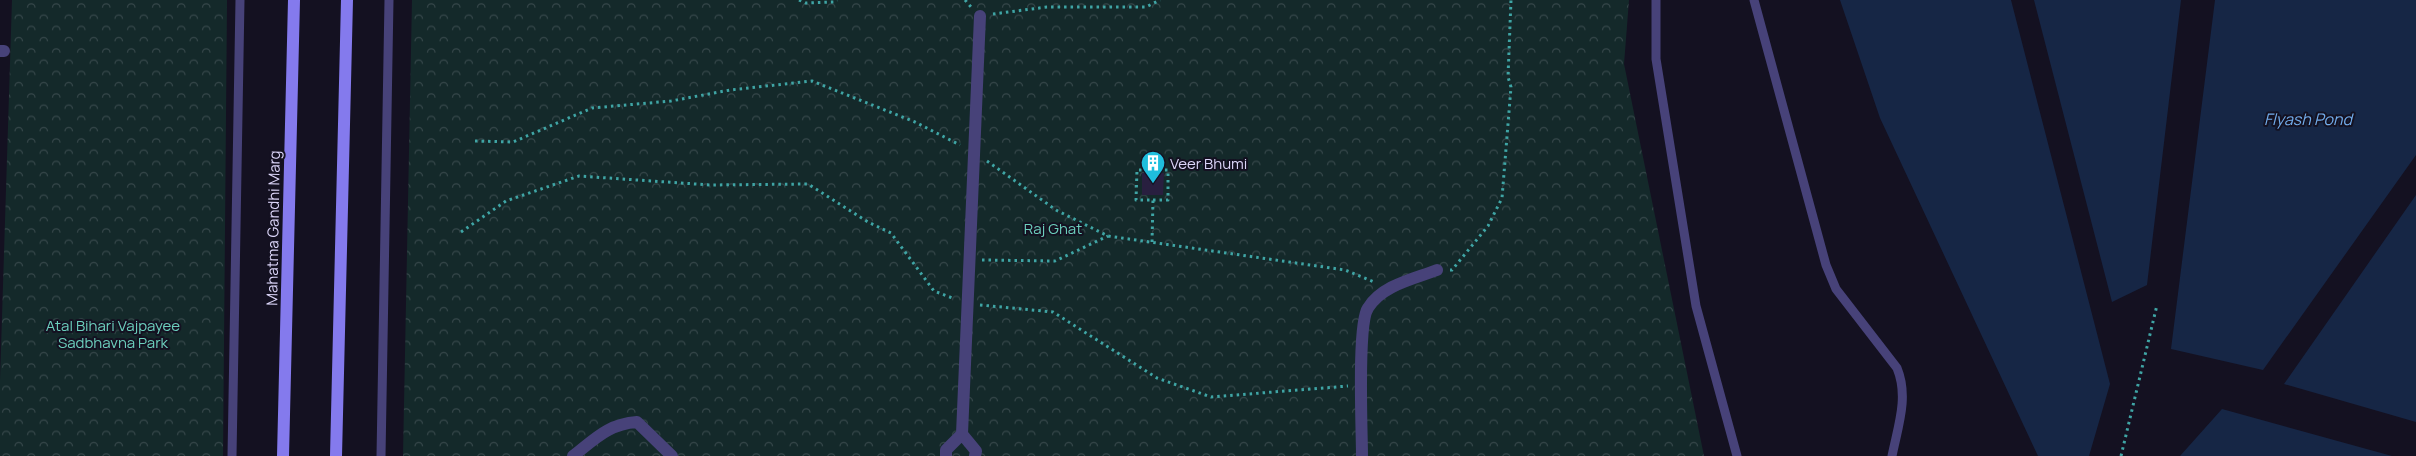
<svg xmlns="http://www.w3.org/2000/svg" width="2416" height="456" font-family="Manrope,sans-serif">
<defs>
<pattern id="park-crowns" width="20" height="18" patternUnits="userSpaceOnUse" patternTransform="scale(1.25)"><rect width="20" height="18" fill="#14292a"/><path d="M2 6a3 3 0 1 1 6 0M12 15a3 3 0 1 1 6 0" fill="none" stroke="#36474a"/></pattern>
</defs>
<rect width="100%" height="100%" fill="#141121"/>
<path fill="url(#park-crowns)" d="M12,0h215l-4,456h-223v-75z
M412,0h1217l-5,64 80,392h-1301z"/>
<path fill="#162645" d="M1840,0h171l99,384 -21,72h-51l-158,-338z
M2034,0h147l-34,285 -35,17z
M2215,0h201v155l-153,215 -92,-21z
M2416,195v227l-132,-38z
M2222,409l170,47h-212z"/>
<path fill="#281f3f" d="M1142,173h22l-1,22h-21z"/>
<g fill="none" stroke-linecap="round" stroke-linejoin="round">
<path stroke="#3fa5a5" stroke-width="3" stroke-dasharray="2.5 4" stroke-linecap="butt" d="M799,0l7,3 28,-1 3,-2
M965,0l6,7
M993,14l54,-7h99l14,-7
M475,141l38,1 79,-34 79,-7 59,-11 82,-9 103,41 45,23
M987,161l69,49 52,26 237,34 29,12
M461,232l45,-31 73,-25 131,9 98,-1 60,38 23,11 43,58 21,8
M1152,242l1,-42h-17l1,-30h31v30h-15
M982,260l73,1 53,-25
M1450,270h2l36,-44 14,-28 9,-111 -3,-10 3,-77
M980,305l73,7 104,66 54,19 137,-11
M2121,456l36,-151"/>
<path stroke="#474279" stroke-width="9" d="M1656,0v59l40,247 41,150
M1754,0l72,265 10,24 61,79c12,29 1,58 -5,88
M232,456l8,-456
M381,456l8,-456"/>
<path stroke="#474279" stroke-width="12" d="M0,51h4
M962,434l18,-418
M573,456c22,-17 35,-32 64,-34l35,34
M946,456v-6l16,-16 14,17 -1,5
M1362,456c0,-25 -5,-132 6,-148 14,-23 46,-29 69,-38"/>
<path stroke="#847aed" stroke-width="12" d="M283,456l11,-456
M336,456l11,-456"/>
</g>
<defs>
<symbol id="building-pin" viewBox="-11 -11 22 30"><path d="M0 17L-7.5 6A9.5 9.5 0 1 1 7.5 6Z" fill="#1fbedd" stroke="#141121"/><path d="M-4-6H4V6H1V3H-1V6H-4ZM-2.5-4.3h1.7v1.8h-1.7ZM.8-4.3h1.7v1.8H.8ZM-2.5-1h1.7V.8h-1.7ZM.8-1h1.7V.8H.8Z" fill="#fff"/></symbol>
</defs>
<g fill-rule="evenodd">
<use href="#building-pin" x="1139" y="149" width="28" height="38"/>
</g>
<g text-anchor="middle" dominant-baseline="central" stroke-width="4" stroke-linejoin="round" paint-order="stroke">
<g font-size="15" fill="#dcd6f9" stroke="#141121" text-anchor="start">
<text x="1170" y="163">Veer Bhumi</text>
</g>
<g font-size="15" fill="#dcd6f9" stroke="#141121">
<text transform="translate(273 228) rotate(-89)">Mahatma Gandhi Marg</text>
</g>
<g font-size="15" fill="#6ccfbd" stroke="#141121">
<text x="1053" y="228">Raj Ghat</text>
<text x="113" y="325">Atal Bihari Vajpayee<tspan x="113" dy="17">Sadbhavna Park</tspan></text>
</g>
<g font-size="16" font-style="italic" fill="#72aceb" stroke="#141121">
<text x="2308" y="119">Flyash Pond</text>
</g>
</g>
</svg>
